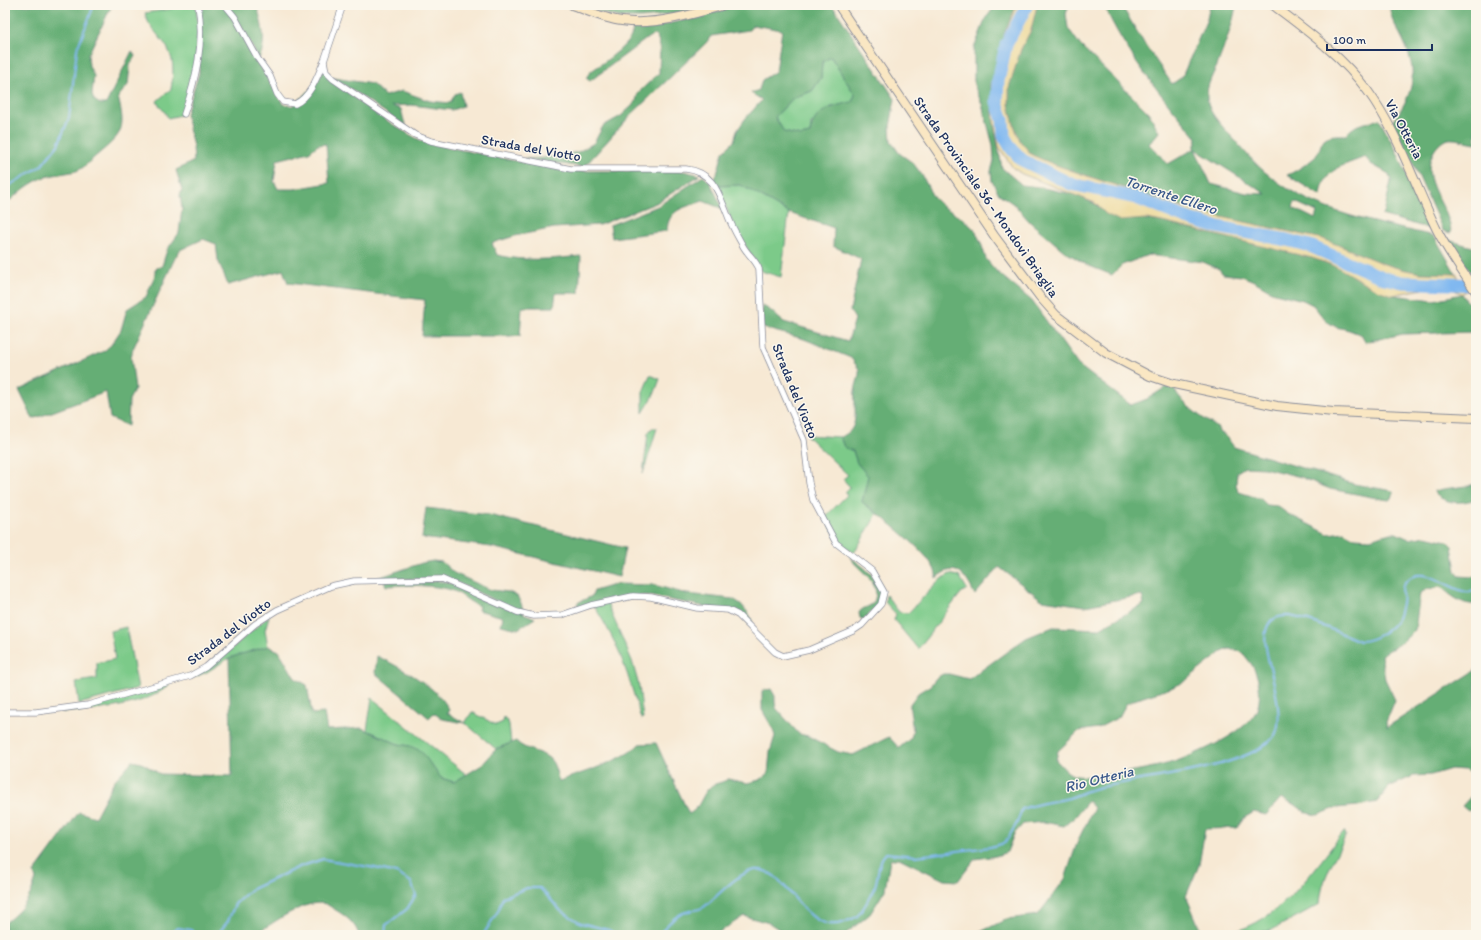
<svg xmlns="http://www.w3.org/2000/svg" width="1481" height="940" font-family="Itim,sans-serif">
<rect width="100%" height="100%" fill="#fbf7ec"/>
<filter id="ink" filterUnits="userSpaceOnUse"><feTurbulence type="fractalNoise" baseFrequency=".025" numOctaves="2"/><feDisplacementMap in="SourceGraphic" scale="8" xChannelSelector="R" yChannelSelector="G"/><feConvolveMatrix kernelMatrix="1 2 1 2 8 2 1 2 1" color-interpolation-filters="sRGB"/></filter>
<filter id="wash" filterUnits="userSpaceOnUse"><feTurbulence type="fractalNoise" baseFrequency=".012" numOctaves="4" result="noise"/><feDisplacementMap in="SourceGraphic" scale="16" xChannelSelector="R" yChannelSelector="G"/><feGaussianBlur stdDeviation="0.9" result="paint"/><feColorMatrix in="noise" values="0 0 0 0 0 0 0 0 0 0 0 0 0 0 0 0 0 1.4 0 .05"/><feComposite in="paint" operator="in"/></filter>
<g filter="url(#wash)">
<rect width="100%" height="100%" fill="#f7e9d4"/>
<path fill="#7cca89" stroke="#4c7c74" d="M172,5h24l2,21 -3,46 -14,43 -13,3c-2,-7 -9,-10 -11,-17l14,-12c3,-19 4,-34 -10,-50 -7,-9 -13,-14 -16,-26l26,-4z
M831,57l24,38 -3,7 -21,5 -20,17 -1,10 -9,2 -17,-4 -9,-15 18,-19 19,-7 9,-13 1,-16z
M741,185l48,28 -8,64 -20,-6 -26,-42 -18,-43z
M650,375l10,4 -6,16 -11,18v-21z
M652,428h5l-14,46 5,-41z
M806,435l34,2 4,10 9,4 4,12 11,13 -6,26 15,12 -23,39 -14,-9 -15,-27 22,-22 -2,-3 5,-5 -7,-8 5,-4z
M950,574l10,3 7,12 -6,4 -43,56 -24,-29 2,-6 -11,-12 1,-7 13,17 9,1 33,-34z
M607,603l25,58 7,25 4,32 -2,1c-13,-45 -21,-73 -47,-113z
M269,616l-4,14 3,16 -39,12 -22,14 -17,7 20,-12z
M126,627l12,61 -59,16 -3,-22 21,-3v-16l18,-4 -5,-28z
M170,684c-23,23 -77,27 -108,28l31,-5z
M372,698l95,77 -13,7 -13,-4 -31,-32 -12,-2 -31,-14z
M472,712l24,13 7,-3 1,-5 5,7 2,19 -15,6 -31,-26z
M1344,831l2,4c-11,23 -25,44 -26,69l-50,27 -41,2c52,-12 84,-62 115,-102z"/>
<path fill="#65ae75" stroke="#406e6a" fill-rule="evenodd" d="M5,5h107l-24,50 1,11 5,10 -2,18 2,6 6,4h6l26,-53 3,5 -5,9 -2,20 -10,12c9,34 3,38 -22,59 -6,5 -13,13 -20,15 -12,3 -24,3 -36,8 -14,7 -24,16 -35,26z
M200,5h23l10,14 50,85 10,2 21,-20 10,-16c14,19 80,65 103,73l138,28h118l17,4 -44,28 -57,22 -45,3 -39,8 -23,7 5,12c27,7 56,4 84,1l-2,37h-23l-2,14h-32l-2,29h-98l3,-36 -137,-17 -5,-13 -55,15 -10,-25 -2,-16 -13,-5 -23,11 -5,8 -42,91 -2,8 4,32 -6,11 -1,26 -18,-8 -4,-26 -73,27 -14,-29 85,-39 7,-6 10,-15 6,-21 19,-12 9,-22v-6l7,-3 5,-16 12,-17 3,-24 -2,-14 2,-5 -6,-20 18,-9 -1,-14 -7,-33 13,-41zM326,144l3,39 -35,6h-16l-4,-8 3,-21 32,-8 9,-7z
M227,5h30c4,17 11,37 2,53z
M586,5h123c-26,6 -53,14 -80,13 -14,0 -28,-6 -42,-11z
M739,5h93l63,94 -5,28 1,14 8,12 14,10 9,12 11,22 9,9 20,12 13,12 6,13 5,16 11,13 35,29 46,64 53,40 16,-6 19,-12 8,2c11,18 27,28 44,39l1,4 6,3 9,12 120,37 39,7v6l-4,3 -7,-1 -52,-10 -29,-12 -37,-9 -19,-1 -8,5 -1,13 3,7 22,7 6,6 10,1 11,8 40,20 16,-2 11,6 15,1 20,-6h6l13,6 17,-3 21,5 5,5 4,25 3,5 13,1 4,-2v29c-13,2 -26,-9 -35,-17l-13,2 -8,4 -5,37 -15,14 -19,11 4,24 10,21 -9,22 1,5 89,-57v109l-1,-3 -10,-6 -14,-1 -20,6 -18,1 -24,11 -12,15 -19,4 -22,2 -18,7 -11,-2 -13,-9 -13,-6 -15,17 -12,-3 -10,6 -7,10 -32,1 -6,36 -13,31 15,35 -1,4h-226l33,-16 31,-4 27,-36 13,-39 16,-32 -6,-7 -13,16 -11,9 -20,-4 -21,2 -9,10 -7,18 -11,4 -21,3 -17,22 -14,-1 -45,-22 -9,2 -5,30 -15,24 -26,21h-56l-19,-12 -25,-7 -29,19h-356c-3,-10 -11,-17 -20,-23 -4,-2 -9,-6 -13,-8 -22,-6 -54,21 -73,31h-248v-12c18,-15 24,-22 31,-44l-2,-6 45,-61 16,5 19,-36 18,-20 10,2 18,11 72,2 -3,-118 39,-12 11,5 16,27 12,7 5,29 12,-1 3,17 35,-2 36,16 12,2 11,5 20,27 13,4 28,-17 14,-16 20,-8c9,11 31,10 37,22 3,6 4,13 6,18 19,-7 67,-21 80,-37l17,-1 33,71c11,-6 12,-17 19,-25 6,-7 13,-5 20,-10l19,4 13,-3 8,-6 2,-22 5,-16 -3,-9 -10,-17v-19l9,-2 4,7v6l1,6 23,26 9,2 30,16 15,3 36,-18 10,11 12,-10 2,-7 -3,-21v-6l8,-11 13,-8 5,-7 7,-4h6l20,5 57,-41 27,-11 45,2 46,-25 -2,-9 -57,11 -43,-6 -43,-33 -24,28c-9,-18 -18,-35 -39,-17 5,-18 -59,-65 -74,-76l6,-26 -11,-13 -4,-12 -9,-4 -4,-10c22,-7 13,-29 15,-46 1,-8 5,-14 4,-22l-8,-11 -47,-19 -41,-11 -1,-22c11,4 13,10 22,16l64,19 7,-22 -5,-8 11,-52 -28,-13 1,-18 -45,-15 -48,-28 -24,1 -4,-6 4,-6 6,-22 11,-11 3,-10 8,-12 17,-19 -11,-7 8,-3 3,-10 14,-9 6,-41 -29,-5 -4,5 -38,6 -5,7 -75,72 -47,52 -59,-8 18,-1 35,-6 16,-9 9,-17 18,-10 11,-10 4,-5 2,-8 21,-20 1,-26 -3,-11 -3,-1 -5,2 -59,44 -4,-3 4,-6c11,-8 48,-31 42,-45 34,1 75,-13 107,-22zM831,57l24,38 -3,7c-21,5 -39,8 -42,32l-9,2 -17,-4 -9,-15 18,-19 19,-7 9,-13 1,-16zM1229,649c13,0 16,7 23,16 8,13 11,37 2,50 -13,19 -51,36 -72,44 -18,8 -86,20 -105,17 -9,-1 -15,-10 -21,-16l2,-9 21,-20 19,-3 21,-11 7,-13 8,-4 37,-12 14,-7 37,-29z
M996,5h21l-12,27 -14,53 3,39 8,44 20,17 17,2 37,8 19,9 11,10 56,8 150,36 23,8 58,29 41,5 28,-6 14,20v18l-73,2 -38,8 -3,-7 -13,-5 -13,-3 -10,-6 -13,-16 -10,-5 -28,-7 -21,-12 -12,-5 -19,-2 -4,-5 -16,-7 -55,-7 -26,10 -10,10 -25,-10 -23,-14 -34,-29 -15,-17 -16,-11 -7,-13 -1,-10 3,-10 -1,-16 -11,-41 -8,-19v-37l12,-30z
M1037,5h32l-3,9 2,14 12,17 69,68 10,19 -10,12 19,20 26,-15 3,-11c-33,-39 -73,-86 -93,-133h17l23,38 28,41 10,-7 25,-58 3,-14h26c-3,21 -12,41 -19,61 -4,8 -10,19 -10,28 -1,17 13,29 23,41 13,14 25,30 40,41 45,37 109,47 164,60l22,38 -35,-1 -20,-4 -17,-5 -61,-25 -120,-26 -110,-35 -40,-14 -21,-9 -12,-14 -6,-16 -5,-20v-18l12,-38 10,-19zM1195,149l71,45 -20,-1 -35,-9zM1295,202l22,10 -2,7 -22,-11z
M1390,5h86v138c-8,-1 -20,-5 -28,-4 -5,1 -11,7 -14,12 -17,30 16,54 17,82l-8,-2 -28,-63 -23,-46c25,-32 26,-53 8,-88 -5,-9 -11,-19 -10,-29z
M334,78l38,6 13,12 17,-5 28,10 20,2 5,-9 5,-2 3,14 -11,4 -41,-5 -20,1 10,3c2,6 2,11 5,17z
M1379,119l17,31 35,79 -50,-14 3,-2 7,-32 -2,-7 -18,-10 -6,-7c-21,9 -41,10 -44,39l-34,-21c5,-1 26,-15 29,-19 4,-5 4,-12 8,-17 6,-5 15,-4 22,-4 11,-14 19,-10 33,-16z
M703,176l7,6 13,27 -20,-8c-18,7 -35,7 -36,30l-55,7 -2,-13 48,-19z
M1448,240l28,8v29h-2z
M1476,484v15c-15,5 -29,5 -41,-5l-1,-3c14,-4 28,-3 42,-7z
M426,508l63,7 136,33 -6,29 -128,-30 -69,-9z
M850,557c11,8 39,27 31,44 -4,7 -12,13 -17,19l-4,-2 -1,-5c3,-7 14,-5 16,-14 5,-19 -18,-29 -25,-42z
M433,561l9,1 12,11 37,17 18,2 8,4 4,7 3,10 -73,-33 -74,-2 45,-15z
M384,581l63,1 88,36 -17,11 -17,-4 2,-8 -25,-7 1,-4c-10,-4 -13,-8 -21,-13 -15,-9 -55,-8 -72,-7z
M617,584l37,1 33,9 46,5 8,5 8,10 3,7 -1,5 -13,-13 -93,-18 -66,13 -2,-5 15,-7 2,-5z
M377,656c22,11 62,31 72,54l-2,3 18,10 -23,-4 -8,-6 -5,5 -54,-45z
M1476,791v16l-8,4 -6,-5z"/>
<path fill="#eeda9e" stroke="#84847e" d="M1017,5h20l-6,25 -10,19 -12,38v18l5,20 6,16 12,14 21,9 40,14 110,35 120,26 61,25 17,5 20,4 35,1 11,16 -5,4 -11,-6 -19,-1 -39,8 -16,-5 -42,-24 -23,-8 -150,-36 -16,-3 -26,2 -14,-7 -11,-11 -73,-29 -9,-6 -14,-21 -5,-24 -3,-38 14,-53z"/>
<g fill="none" stroke-linecap="round" stroke-linejoin="round">
<path stroke="#80b8f0" stroke-width="2" d="M5,188l36,-22 17,-21 11,-27 8,-69 17,-44
M168,935l10,-7 13,2 6,5
M217,935l11,-14 7,-17 15,-14 49,-23 24,-8 52,9 21,5 15,9 5,13 -9,14 -21,16 -1,10
M483,935l15,-24 5,-14 24,-9h13l21,23 20,12 28,7 9,5
M659,935c8,-10 15,-19 27,-23 6,-2 13,-2 18,-5 13,-10 34,-35 51,-37 33,-4 48,68 90,52 3,-2 8,-3 11,-5 6,-4 16,-24 19,-31 4,-11 2,-24 11,-33l30,3 74,-9 15,-4 12,-20 5,-14c16,-6 31,-7 47,-11 9,-3 19,-8 28,-10 49,-11 118,-15 162,-39 6,-4 14,-9 17,-16 6,-16 0,-38 -3,-54 -4,-19 -22,-65 16,-63 18,2 53,18 71,25 13,0 32,-11 38,-23 2,-4 3,-10 4,-15 2,-8 -3,-17 5,-23 19,-16 41,10 60,12 3,1 6,-1 9,-2"/>
<path stroke="#80b8f0" stroke-width="13" d="M1027,5l-21,40 -8,36 -1,21 6,18 1,16 7,12 11,12 49,24 65,14 50,20 26,8 75,14 23,6 74,32 18,4 74,3"/>
</g>
</g>
<g filter="url(#ink)">
<g fill="none" stroke-linecap="round" stroke-linejoin="round">
<defs>
<path id="street" d="M225,5l10,12 23,42 12,17 7,18 6,8 12,2c15,-7 22,-26 28,-41
M184,114c12,-35 21,-72 14,-109
M5,712h31l52,-7 102,-29 16,-9 49,-43 22,-14 54,-24 23,-5 88,-2 75,33 17,4 28,-1 29,-10 42,-9 18,1 46,11 31,2 10,5 37,37 8,4 26,-6 44,-19 9,-6 19,-21 3,-12 -12,-21 -36,-28 -23,-43 -4,-17 -5,-43 -41,-93 -4,-78c-3,-9 -11,-14 -16,-23 -5,-9 -11,-19 -15,-30 -9,-22 -14,-44 -42,-47h-115l-140,-28 -16,-6 -82,-56 -7,-7 -2,-11 19,-56"/>
<path id="secondary" d="M572,5c16,6 33,14 50,16 31,5 73,-7 103,-16
M838,5l157,232 45,60 16,18 50,38 44,23 24,8 103,22 56,6 143,6
M1273,5c34,26 68,50 94,85 31,42 47,93 70,140 11,22 26,42 39,62"/>
</defs>
<use href="#street" stroke="#898c99" stroke-width="7"/>
<use href="#secondary" stroke="#898c99" stroke-width="10"/>
<use href="#street" stroke="#fff" stroke-width="5.5"/>
<use href="#secondary" stroke="#fae7c3" stroke-width="8"/>
</g>
</g>
<g text-anchor="middle" dominant-baseline="central" stroke-width="3" stroke-linejoin="round" paint-order="stroke">
<g font-size="14" fill="#1b2f5e" stroke="#fbf7ec">
<text transform="translate(1404 129) rotate(62)">Via Otteria</text>
<text transform="translate(531 148) rotate(10)">Strada del Viotto</text>
<text transform="translate(986 197) rotate(55)">Strada Provinciale 36 - Mondovì Briaglia</text>
<text transform="translate(795 391) rotate(68)">Strada del Viotto</text>
<text transform="translate(229 632) rotate(-37)">Strada del Viotto</text>
</g>
<g font-size="15" font-style="italic" fill="#39588a" stroke="#fbf7ec">
<text transform="translate(1171 195) rotate(18)">Torrente Ellero</text>
<text transform="translate(1099 779) rotate(-14)">Rio Otteria</text>
</g>
</g>
<rect width="1481" height="940" fill="none" stroke="#fbf7ec" stroke-width="20"/>
<path d="M1327 44v6h105v-6" fill="none" stroke="#1b2f5e" stroke-width="2"/>
<text x="1333" y="44" font-size="12" fill="#1b2f5e" stroke="#fbf7ec" stroke-width="3" paint-order="stroke">100 m</text>
</svg>
